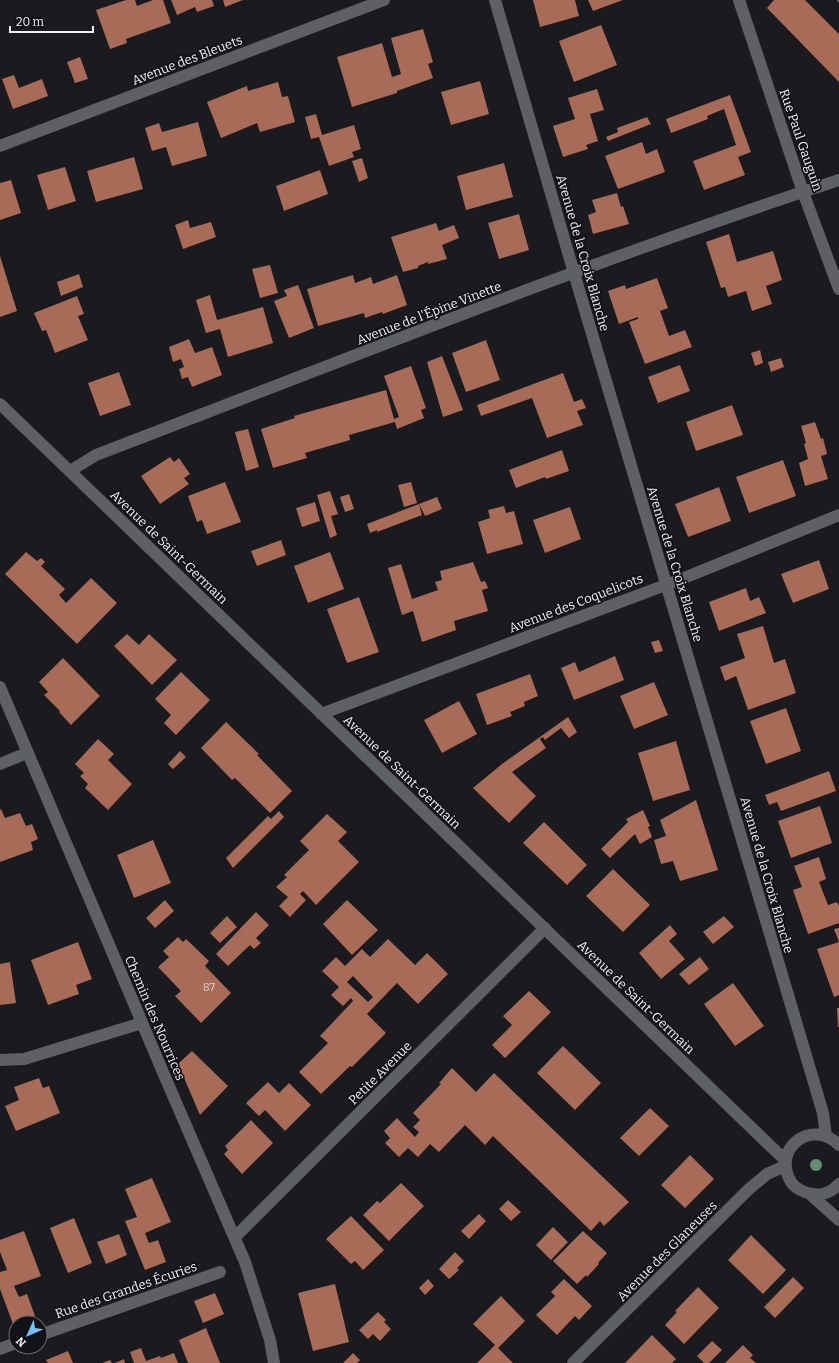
<svg xmlns="http://www.w3.org/2000/svg" width="839" height="1363" font-family="Bitter,serif">
<rect width="100%" height="100%" fill="#1a1a1f"/>
<path fill="#a86b57" fill-rule="evenodd" d="M126,0h9l2,6 16,-6h10l8,23 -45,16 1,4 -17,6 -14,-39z
M171,0h41l2,6 -17,6 -2,-5 -18,8z
M223,0h20l-18,7z
M533,0h42l4,16 -39,11z
M588,0h35l-30,11z
M774,0h31l34,34v48l-72,-74z
M601,25l16,40 -43,17 -15,-41z
M423,29l10,33 -5,2 5,14 -36,13v2l-45,14 -15,-50 45,-14 10,34 9,-3 -10,-36z
M80,57l8,22 -13,4 -8,-21z
M14,75l5,13 23,-9 6,17 -35,13 -11,-30z
M480,81l9,33 -38,11 -10,-33z
M278,82l4,15 6,-1 7,26 -35,10 -3,-9 -36,15 -14,-36 40,-16 1,5z
M597,89l7,21 -14,4 8,27 -12,4 2,4 -25,8 -10,-31 22,-7 -7,-21z
M730,95l21,57 -13,5 7,18 -41,15 -11,-29 43,-16 -12,-36 -17,7 1,3 -37,14 -5,-14z
M316,114l6,21 32,-10 7,24 -9,3 2,5 -25,9 -10,-29 -8,2 -6,-22z
M647,117l4,7 -43,17 -2,-4 12,-5 -1,-4z
M198,122l9,34 -35,10 -6,-19 -14,4 -7,-23 14,-5 3,9z
M642,142l4,12 11,-5 8,23 -47,17 -13,-33z
M134,157l9,32 -47,13 -9,-31z
M362,158l6,20 -9,4 -7,-21z
M504,163l9,34 -47,13 -9,-34z
M65,167l11,34 -28,9 -11,-35z
M320,170l8,24 -44,17 -8,-25z
M11,180l10,33 -21,7v-37z
M617,193l4,14 2,-1 6,18 -36,10 -5,-19 8,-3 -4,-12z
M519,214l10,36 -30,9 -11,-36z
M188,220l2,8 21,-6 5,15 -33,12 -8,-24z
M436,223l3,8 15,-6 5,13 -17,7 5,14 -19,5v-2l-10,4v2l-15,4 -12,-35z
M729,234l8,28 36,-11 9,29 -16,6 6,18 -20,7 -6,-20 -18,6 -3,-10 -4,1 -15,-46z
M0,256l17,55 -17,6z
M270,265l8,28 -18,5 -8,-29z
M79,274l4,13 -22,9 -4,-14z
M353,275l2,8 16,-6 2,7 24,-9 10,30 -24,9 -1,-2 -17,6 -1,-5 -46,13 -11,-37z
M657,278l11,30 -8,3 9,25 16,-6 7,17 -47,17 -16,-42 9,-3v-2l-19,7 -11,-33 17,-6 1,4z
M298,285l16,43 -25,10 -15,-37 13,-5 -3,-6z
M210,295l7,25 46,-13 10,36 -45,14 -8,-28 -14,4 -10,-33z
M77,296l7,18 -6,2 10,24 -33,13 -9,-23 -4,1 -8,-18z
M189,339l6,14 17,-6 10,28 -30,12 -4,-10 -6,2 -3,-10 5,-2 -3,-8 -8,3 -4,-15z
M486,340l14,40 -34,12 -14,-39z
M760,350l3,13 -8,3 -4,-13z
M442,356l21,54 -20,7 -16,-55z
M781,358l3,9 -13,5 -3,-10z
M680,365l10,26 -32,12 -10,-26z
M411,366l15,42 -5,2 3,8 -27,11 -2,-7 -46,13 1,5 -45,13 2,5 -34,10 -12,-39 34,-11 -1,-2 92,-26 8,29 5,-2 -15,-41z
M119,372l12,33 -31,11 -12,-33z
M563,373l11,29 8,-3 4,9 -9,3 6,14 -36,13 -15,-40 -51,18 -4,-11z
M732,405l11,30 -47,16 -10,-29z
M815,422l6,17 2,-1 4,16 -6,2 7,23 -23,7 -6,-23 9,-4 -4,-15 2,-1 -5,-17z
M248,429l11,38 -13,4 -11,-39z
M562,450l7,21 -23,8 -1,-2 -29,11 -7,-18z
M170,457l4,5 5,-4 11,16 -6,4 5,6 -29,20 -19,-28z
M783,460l13,36 -47,17 -13,-36z
M225,482l16,40 -34,12 -5,-14 -5,2 -9,-26z
M411,482l6,21 -13,4 -6,-22z
M719,487l12,34 -43,16 -13,-33z
M330,491l8,23 -7,2 6,19 -7,3 -13,-43z
M349,494l5,15 -9,3 -5,-15z
M437,497l5,12 -17,7 -6,-12z
M315,502l5,19 -18,6 -6,-19z
M419,504l3,11 -45,17v-2l-7,3 -3,-9z
M504,506l2,7 8,-2 9,33 -36,10 -9,-32 12,-4 -2,-8z
M570,507l11,32 -36,14 -12,-33z
M281,540l5,15 -29,11 -6,-15z
M26,552l11,9 4,-3 4,4 -4,4 24,23 -6,6 7,8 25,-25 26,25 -40,41 -72,-70z
M330,552l14,37 -36,14 -14,-37z
M819,560l10,29 -36,14 -12,-29z
M473,562l8,20 4,-1 3,7 -6,2 6,21 -34,10 2,9 -34,12 -9,-31 -11,4 -14,-47 13,-4 11,35 26,-9 -3,-8 7,-2 -2,-9z
M746,588l4,13 9,-4 7,16 -47,18 -10,-29z
M359,597l20,55 -32,11 -20,-54z
M763,626l11,37 11,-4 11,34 -48,17 -12,-34 -11,5 -5,-14 25,-9 -8,-24z
M127,634l12,11 10,-11 28,26 -25,25 -38,-39z
M659,640l4,11 -8,2 -4,-11z
M615,656l9,24 -50,20 -13,-32 14,-6 4,10z
M63,658l37,38 -29,29 -12,-13 1,-1 -16,-16 4,-3 -9,-10z
M181,672l29,28 -34,35 -12,-12 7,-8 -16,-16z
M530,674l8,22 -14,6 1,4 -15,6 2,4 -25,9 -11,-31z
M654,682l14,33 -34,14 -14,-33z
M459,701l18,33 -35,19 -18,-33z
M786,708l15,43 -35,13 -16,-43z
M568,717l9,15 -8,6 -8,-10 -16,12 -2,-3 -3,2 6,9 -34,24 24,24 -27,27 -36,-35 29,-24z
M226,722l33,32 -2,1 35,36 -22,22 -35,-35 -3,2 -31,-32z
M98,739l16,15 -6,6 24,24 -24,26 -23,-22 3,-4 -8,-8 4,-3 -9,-9z
M676,741l14,49 -37,11 -15,-48z
M180,751l6,6 -13,12 -5,-5z
M829,771l7,20 -55,20 -4,-9 -8,3 -4,-10z
M696,800l22,70 -38,11 -7,-20 -12,3 -7,-24 12,-4 -6,-16z
M820,806l12,37 -41,15 -13,-37z
M1,809l4,9 15,-5 6,13 6,-2 6,15 -7,3 2,8 -33,12v-52z
M643,810l7,16 -2,1 4,10 -12,7 -5,-10 -25,24 -9,-9 27,-27 -2,-3z
M279,811l5,6 -51,51 -7,-10 42,-42 3,3z
M327,814l20,18 -9,9 21,21 -43,43 -13,-14 -3,3 6,6 -16,17 -11,-11 9,-9 -12,-10 11,-10 -3,-2 25,-25 -9,-9z
M544,822l43,43 -20,20 -44,-42z
M153,840l18,43 -37,15 -17,-43z
M819,857l7,22 -7,3 9,23 9,-3 2,4v17l-31,11 -15,-44 9,-3 -8,-21z
M613,869l37,36 -27,27 -37,-36z
M165,900l9,11 -19,17 -9,-10z
M347,900l31,30 -26,25 -29,-31z
M256,912l13,13 -13,13 5,5 -7,6 -4,-4 -22,21 -12,-12z
M227,916l10,11 -17,16 -10,-10z
M724,916l10,11 -21,17 -10,-12z
M670,925l7,9 -8,7 16,18 -24,20 -22,-26z
M839,928v67l-5,2 -17,-48 22,-7 -5,-13z
M178,937l5,5 3,-3 23,22 -4,5 26,27 -30,30 -26,-27 6,-5 -23,-24 11,-10 -6,-6z
M388,939l27,26 12,-12 21,21 -30,30 -21,-21 -30,31 19,19 -34,34 -2,-1 -29,28 -22,-22 29,-29 -8,-7 33,-35 -2,-3 -8,8 -12,-11 8,-8 -17,-16 14,-14 9,9 17,-17 8,8zM353,976l20,21 -5,5 -21,-20z
M78,942l14,37 -16,6 3,9 -31,11 -17,-45z
M700,957l9,12 -20,16 -10,-11z
M10,962l6,41 -16,2v-41z
M733,983l31,43 -29,20 -31,-42z
M529,991l22,21 -46,46 -13,-13 20,-20 -9,-9z
M837,1008h2v19h-1z
M563,1046l38,37 -26,27 -38,-37z
M192,1051l36,35 -28,29 -22,-51z
M452,1068l24,24 18,-19 135,129 -25,24 -4,-5 -9,10 -98,-95 -8,9 -20,-20 -26,27 -9,-8 -12,13 -10,-9 -9,9 -14,-14 5,-5 -6,-7 13,-13 18,19 4,-5 -6,-5 7,-7 -7,-7 28,-29 -2,-1z
M39,1078l4,10 6,-2 11,27 -44,18 -11,-25 14,-6 -5,-13z
M268,1082l11,11 10,-10 22,22 -26,26 -20,-21 -6,6 -13,-13z
M650,1108l19,18 -30,30 -19,-18z
M251,1120l22,23 -31,31 -18,-20 4,-4 -3,-4z
M690,1155l24,24 -29,29 -24,-23z
M152,1178l19,44 -26,11 4,10 9,-3 8,22 -21,8 -20,-49 12,-4 -12,-28z
M401,1183l23,23 -35,35 -26,-26 14,-14 3,2z
M508,1200l13,12 -10,9 -12,-12z
M479,1214l7,7 -17,18 -8,-8z
M351,1216l33,34 -21,20 -8,-9 -4,3 -25,-25z
M74,1218l18,45 -24,10 -18,-45z
M553,1227l15,15 -17,18 -15,-15z
M24,1231l17,45 -27,10 5,11 8,-3 8,22 -22,8 -13,-35v-17l7,-2 -7,-18v-12z
M583,1231l24,22 -9,10 1,1 -12,13 -1,-2 -9,9 -24,-23z
M119,1234l8,21 -21,9 -9,-22z
M751,1235l35,35 -23,24 -35,-34z
M455,1252l9,9 -7,7 2,2 -10,9 -10,-10z
M793,1277l11,11 -29,30 -11,-11z
M428,1279l6,7 -9,9 -6,-7z
M564,1279l28,27 -13,14 -4,-4 -18,19 -21,-20 19,-19 -4,-4z
M335,1284l14,58 -36,9 -15,-58z
M698,1287l21,21 -35,36 -19,-19 12,-13 -2,-1z
M215,1293l9,21 -21,9 -9,-22z
M501,1296l24,25 -27,27 15,15h-36l18,-18 -22,-21z
M378,1312l8,8 -2,2 7,7 -11,12 -7,-7 -5,5 -9,-9z
M206,1328l14,35h-32l-9,-23z
M652,1335l24,24 -4,4h-47z
M712,1341l10,9 -13,13h-5l-7,-7z
M743,1345l10,10 -3,3 6,5h-31z
M141,1348l5,13 14,-5 1,2 13,-5 4,10h-44l-4,-11z
M68,1351l5,12h-25l-2,-3z
M353,1353l7,7 -3,3h-14z
M124,1359l1,4h-10z
M110,1360l2,3h-10z"/>
<g fill="none" stroke-linecap="round" stroke-linejoin="round">
<path stroke="#8c8c90" stroke-width="2.5" stroke-dasharray="3 3" stroke-linecap="butt" d="M838,0l1,1"/>
<path stroke="#5f6066" stroke-width="12" d="M495,0l79,273 249,840 3,23
M739,0l64,192 36,97
M0,146l384,-146
M0,404l786,757
M70,471l26,-16c246,-94 492,-193 743,-275
M0,687l165,390 80,185 25,78 4,23
M321,714l358,-134 160,-65
M0,764l27,-11
M0,1060l24,-1 118,-36
M839,1145c-27,-27 -68,3 -48,37 4,6 13,11 21,12 10,2 20,-2 27,-10
M810,1194l29,26
M235,1237l310,-309
M40,1335l180,-63
M0,1349l16,-6
M573,1363l176,-174 18,-15 18,-8"/>
</g>
<circle fill="#658f6f" cx="816" cy="1165" r="6"/>
<g text-anchor="middle" dominant-baseline="central" stroke-width="3.5" stroke-linejoin="round" paint-order="stroke">
<g font-size="11" fill="#decfcd">
<text x="209" y="987">87</text>
</g>
<g font-size="13" fill="#f0f0f4" stroke="#111116">
<text transform="translate(187 60) rotate(-21)">Avenue des Bleuets</text>
<text transform="translate(801 140) rotate(71)">Rue Paul Gauguin</text>
<text transform="translate(583 253) rotate(74)">Avenue de la Croix Blanche</text>
<text transform="translate(429 313) rotate(-21)">Avenue de l'Épine Vinette</text>
<text transform="translate(169 547) rotate(44)">Avenue de Saint-Germain</text>
<text transform="translate(675 564) rotate(73)">Avenue de la Croix Blanche</text>
<text transform="translate(576 603) rotate(-21)">Avenue des Coquelicots</text>
<text transform="translate(402 772) rotate(44)">Avenue de Saint-Germain</text>
<text transform="translate(767 875) rotate(74)">Avenue de la Croix Blanche</text>
<text transform="translate(636 997) rotate(44)">Avenue de Saint-Germain</text>
<text transform="translate(155 1018) rotate(67)">Chemin des Nourrices</text>
<text transform="translate(380 1073) rotate(-45)">Petite Avenue</text>
<text transform="translate(667 1251) rotate(-45)">Avenue des Glaneuses</text>
<text transform="translate(126 1290) rotate(-19)">Rue des Grandes Écuries</text>
</g>
</g>
<g transform="translate(28 1335) rotate(225)"><circle r="19" fill="#111116" stroke="#6a6a6f"/>
<path d="M0-3L7 15L0 10L-7 15Z" fill="#74c0f6"/>
<text y="-6" font-size="11" font-weight="bold" text-anchor="middle" fill="#f0f0f4">N</text>
</g>
<path d="M10 26v6h83v-6" fill="none" stroke="#f0f0f4" stroke-width="2"/>
<text x="16" y="26" font-size="12" fill="#f0f0f4" stroke="#111116" stroke-width="3" paint-order="stroke">20 m</text>
</svg>
